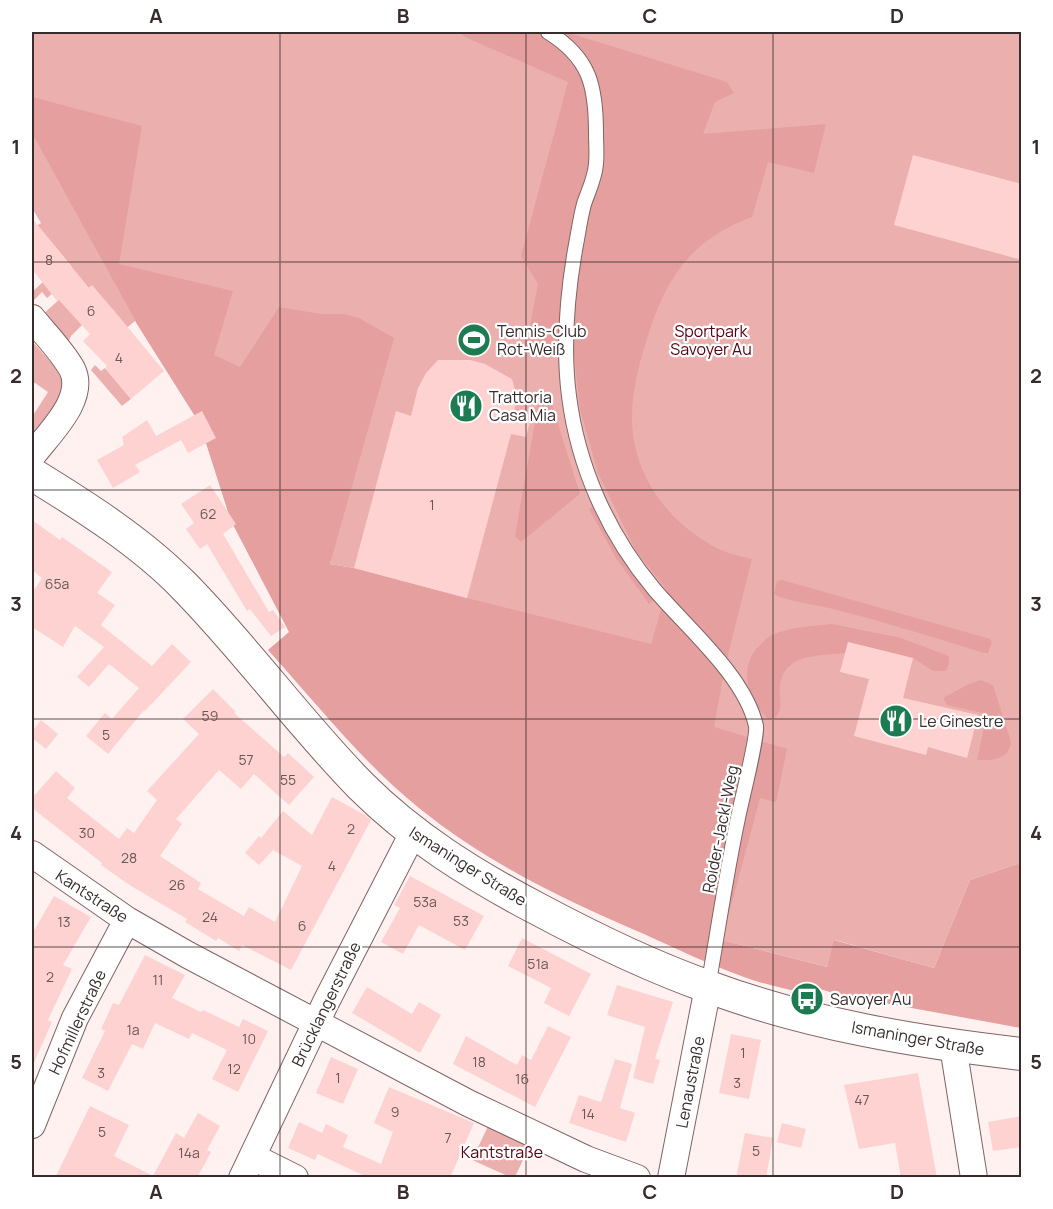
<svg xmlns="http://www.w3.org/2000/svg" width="1053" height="1209" font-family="Manrope,sans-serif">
<rect width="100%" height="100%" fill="#fff1f0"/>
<path fill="#ebb0ae" d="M32,32h989v835l-4,-3 -47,16 -36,88 -99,-28 -8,27 -105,-27 -255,-342 -113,-30 -24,-4 1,-4 -100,-39 -31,-97 -65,-103 -18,15 -2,-24 -24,-26 -24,22 15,17 -11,11 -5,11 -25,-31 31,-28 -5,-7 -20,17 -5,-6 -10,10v-10l11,-10 5,5 24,-20 -24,-29 -16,13v-22l9,-6 -9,-15z
M32,341c9,11 24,24 29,38 6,17 -20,44 -29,58v-20l16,-25 -16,-11z
M95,365l6,6 4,-3 26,31 -9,7 -31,-36z
M489,1124l42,19 -16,34h-5l-38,-17z"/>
<path fill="#e49f9e" d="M460,32h106l161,50 7,11 -19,9 -12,32 123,-10 -12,49 -46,-11 -16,55c-63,23 -88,64 -106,125 -8,25 -14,51 -14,76 0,55 35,103 81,128 12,7 26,10 39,13l-27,108 -11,60 73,22 -11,53 -16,-4 -38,142 105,27 7,-27 100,28 36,-88 47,-16 5,3 -1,161 -164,-30 -18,3 -9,-3v-6l-17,-5 -3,8c-21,-6 -45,-10 -66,-18 -34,-12 -67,-28 -100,-43 -80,-34 -157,-71 -225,-126 -57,-46 -102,-104 -151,-158l21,-18 -58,-111 -31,-97 -61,-97 -107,-194v-36l110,29 -23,138 114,27 -19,64 26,12 39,-60 42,7h22l16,4 35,20 -64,226 24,4 113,30 184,46 16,-54 -31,-39 -38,-78 -18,-64 -6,-53 -30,-8 -17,-7 11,-57 -17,-28 47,-174 -103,-45z
M539,399l12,3 29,92 -59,48 -6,-6z
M593,507l27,49 33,44 -4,4 -33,-46 -27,-49z
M782,580l208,59 2,3 -4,11h-4c-50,-16 -100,-31 -151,-44 -15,-4 -48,-8 -59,-15l3,-13z
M832,624l69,14 48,18v8l-3,7h-13l-20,-13 -65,-16 -3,11c-32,3 -68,1 -65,44 1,9 1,15 -6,22h-6c-21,-20 -31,-53 -7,-75 3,-3 7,-7 11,-9 18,-8 41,-9 60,-11z
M981,680l12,5 18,57c-2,18 -20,19 -34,18l10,-46 -40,-9 -4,-7 26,-14z"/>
<path fill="#fed2d1" d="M913,155l109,29v76l-128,-35z
M32,218l57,70 3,-3 29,34 43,52 -33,28 -26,-31 2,-2 -24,-25 7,-7 -31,-34 -2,1 -25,-32z
M438,360h32l15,4 27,15 5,18 -4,21 17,3 -4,16 -15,-3 -44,164 -113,-30 42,-157 15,5 7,-28 8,-15z
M202,411l14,27 -28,15 -7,-13 -46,25 5,7 -27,16 -16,-28 27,-15 -2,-8 25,-17 9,16z
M210,485l26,39 -13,10 46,78 4,-2 12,17 -14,9 -21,-27 -3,2 -40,-67 -7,5 -14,-20 8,-6 -13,-19z
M32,520l28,20 2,-3 50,35 -15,21 18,12 -14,20 51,41 20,-22 19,18 -46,49 -1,-1 -36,44 -22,-18 19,-23 7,6 27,-31 -30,-24 -20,23 -12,-10 27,-30 -29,-21 -12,21 -31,-20v-34l10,-15 -10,-8z
M848,642l65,16 -10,40 75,17 -11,43 -39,-11 -2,8 -72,-19 15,-57 -29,-7z
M213,689l23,23 -2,1 50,44 4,-4 26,24 -25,28 -35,-31 -13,15 -22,-19 -43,49 6,5 -22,32 41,27 -3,6 46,27 5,-9 26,15 27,-56 -29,-16 -14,15 -14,-12 14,-17 2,2 22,-27 29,24 20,-38 33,18 6,5 -80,150 -49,-25 -3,6 -21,-13 -2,3 -31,-19 2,-3 -56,-33 -30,-21 1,-2 -70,-55v-10l24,-27 19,17 -8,10 52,41 8,-11 7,5 23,-33 -10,-9 52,-57 -16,-15z
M41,720l17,14 -12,15 -14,-11v-6z
M410,876l74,40 -19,34 -46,-25 -16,29 -22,-12 19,-34 -6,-3z
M54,896l37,21 -28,48 9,4 -24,51 4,2 -20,45v-133z
M522,938l69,36 -22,42 -25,-13 7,-15 -43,-22z
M145,955l40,20 -13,23 29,14 2,-2 36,17 4,-8 25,12 -30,61 -26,-13 15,-29 -35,-17 -3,6 -34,-16 -12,26 -11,-5 -24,47 -26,-13 23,-47 -4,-2 12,-26 6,2z
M617,985l56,17 -18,57 5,1 -7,24 -20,-6 12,-51 -38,-12z
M367,987l45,27 7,-12 22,13 -21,38 -68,-40z
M548,1026l23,11 -36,70 -82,-43 13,-28 51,29 5,-10 9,5z
M731,1034l30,6 -12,59 -30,-6z
M331,1057l27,12 -15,35 -27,-11z
M615,1059l17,5 -12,44 15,5 -9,29 -57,-19 10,-28 22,7z
M918,1073l19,105h-36l-6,-35 -36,6 -15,-64z
M389,1087l85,36 -24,55h-81l-51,-24 -3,6 -27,-12 11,-26 23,11 4,-9 22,11 -5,12 38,17 12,-32 -19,-9z
M90,1106l39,19 -15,31 39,20 23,-43 8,5 14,-25 22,13 -13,24 4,2 -14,26h-142z
M1022,1116v31l-29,4 -5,-29z
M782,1123l24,6 -5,19 -24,-6z
M745,1133l28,5 -7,40h-30z"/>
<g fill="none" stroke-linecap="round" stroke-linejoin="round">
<defs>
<path id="service" d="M548,32c42,26 48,54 48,101 0,10 1,21 0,31 -1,14 -8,28 -12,40 -4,15 -6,31 -9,46 -8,47 -12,99 -6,146 9,71 39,138 85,193 32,38 91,87 102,137 2,11 -15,76 -18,92 -12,56 -20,113 -30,169"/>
<path id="minor" d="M32,318c13,16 30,33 40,51 15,30 -24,65 -40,87
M32,854l95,66 61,35 280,148 118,56 51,19
M953,1046l21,132
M32,1125l43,-107 52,-98
M253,1157l42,21
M242,1178l84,-176 87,-169
M671,1178l37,-191"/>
<path id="tertiary" d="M32,474c52,32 109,68 152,112 63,64 115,137 177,200 51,51 112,89 175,122 56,30 113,58 173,79 100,37 207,55 313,67"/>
</defs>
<use href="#service" stroke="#816464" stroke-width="16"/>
<use href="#minor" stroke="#816464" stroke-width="28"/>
<use href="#tertiary" stroke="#816464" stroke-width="34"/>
<use href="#service" stroke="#fff" stroke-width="14"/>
<use href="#minor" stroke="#fff" stroke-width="26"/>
<use href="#tertiary" stroke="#fff" stroke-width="32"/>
</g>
<path fill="none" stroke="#382c2c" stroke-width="1.5" stroke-opacity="0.55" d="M280,32v1146M526,32v1146M773,32v1146M32,262h990M32,490h990M32,719h990M32,947h990"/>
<defs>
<symbol id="stadium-disc" viewBox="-11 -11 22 22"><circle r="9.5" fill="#1d7b52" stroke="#fff"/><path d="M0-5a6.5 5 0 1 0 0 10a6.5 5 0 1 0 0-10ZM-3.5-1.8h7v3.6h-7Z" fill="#fff"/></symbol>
<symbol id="restaurant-disc" viewBox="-11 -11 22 22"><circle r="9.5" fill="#1d7b52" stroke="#fff"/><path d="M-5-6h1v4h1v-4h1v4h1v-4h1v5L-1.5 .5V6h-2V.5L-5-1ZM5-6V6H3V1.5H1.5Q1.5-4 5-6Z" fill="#fff"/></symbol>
<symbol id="bus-disc" viewBox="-11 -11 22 22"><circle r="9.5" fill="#1d7b52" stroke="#fff"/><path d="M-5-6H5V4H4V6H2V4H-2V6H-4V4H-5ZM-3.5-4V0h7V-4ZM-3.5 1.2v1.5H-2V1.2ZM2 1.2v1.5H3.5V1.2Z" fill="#fff"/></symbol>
</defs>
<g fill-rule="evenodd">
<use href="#stadium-disc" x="455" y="321" width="38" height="38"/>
<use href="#restaurant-disc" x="447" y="387" width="38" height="38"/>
<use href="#restaurant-disc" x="877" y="702" width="38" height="38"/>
<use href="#bus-disc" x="788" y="980" width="38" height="38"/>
</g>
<g text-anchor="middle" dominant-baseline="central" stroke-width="4.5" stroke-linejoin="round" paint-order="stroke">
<g font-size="14" fill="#6a5655">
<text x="49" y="259">8</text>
<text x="91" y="310">6</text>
<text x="119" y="357">4</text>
<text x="432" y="504">1</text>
<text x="208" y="513">62</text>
<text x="57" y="583">65a</text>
<text x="210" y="715">59</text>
<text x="106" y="734">5</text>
<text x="246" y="759">57</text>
<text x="288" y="779">55</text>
<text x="351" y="828">2</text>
<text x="87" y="832">30</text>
<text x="129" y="857">28</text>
<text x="332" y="865">4</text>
<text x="177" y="884">26</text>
<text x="425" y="901">53a</text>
<text x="210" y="916">24</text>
<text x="461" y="920">53</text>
<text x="64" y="921">13</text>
<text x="302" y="925">6</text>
<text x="538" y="963">51a</text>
<text x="50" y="976">2</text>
<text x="158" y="979">11</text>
<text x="133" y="1029">1a</text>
<text x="249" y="1038">10</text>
<text x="743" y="1052">1</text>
<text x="479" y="1061">18</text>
<text x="234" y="1068">12</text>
<text x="101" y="1072">3</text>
<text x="338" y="1077">1</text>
<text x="522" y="1078">16</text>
<text x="737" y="1082">3</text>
<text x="862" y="1099">47</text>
<text x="395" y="1111">9</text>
<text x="588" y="1113">14</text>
<text x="102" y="1131">5</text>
<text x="448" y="1137">7</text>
<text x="756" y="1150">5</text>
<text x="189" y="1152">14a</text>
</g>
<g font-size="16" fill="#382c2c" stroke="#fff" text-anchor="start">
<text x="497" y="331">Tennis-Club<tspan x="497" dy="18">Rot-Weiß</tspan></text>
<text x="489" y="397">Trattoria<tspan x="489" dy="18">Casa Mia</tspan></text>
<text x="919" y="721">Le Ginestre</text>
<text x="830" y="999">Savoyer Au</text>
</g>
<g font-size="16" fill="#540010" stroke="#fff">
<text x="711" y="331">Sportpark<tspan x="711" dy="18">Savoyer Au</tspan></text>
<text x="502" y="1152">Kantstraße</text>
</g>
<g font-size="16" fill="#382c2c" stroke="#fff">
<text transform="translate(720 829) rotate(-79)">Roider-Jackl-Weg</text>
<text transform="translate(468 866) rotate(32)">Ismaninger Straße</text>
<text transform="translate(92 896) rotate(33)">Kantstraße</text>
<text transform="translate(326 1004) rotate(-64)">Brücklangerstraße</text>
<text transform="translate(77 1022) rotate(-65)">Hofmillerstraße</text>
<text transform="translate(918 1038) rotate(10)">Ismaninger Straße</text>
<text transform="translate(690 1082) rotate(-79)">Lenaustraße</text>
</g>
</g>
<rect width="1053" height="1209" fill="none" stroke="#ffffff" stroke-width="66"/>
<rect x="33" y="33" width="987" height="1143" fill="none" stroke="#382c2c" stroke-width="2"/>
<g font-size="20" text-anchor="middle" font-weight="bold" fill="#382c2c">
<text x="156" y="23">A</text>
<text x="403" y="23">B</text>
<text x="650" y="23">C</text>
<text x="897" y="23">D</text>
<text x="16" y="154">1</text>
<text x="1036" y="154">1</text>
<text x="16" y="383">2</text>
<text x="1036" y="383">2</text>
<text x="16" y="611">3</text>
<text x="1036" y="611">3</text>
<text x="16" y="840">4</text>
<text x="1036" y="840">4</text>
<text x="16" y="1069">5</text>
<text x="1036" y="1069">5</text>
<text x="156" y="1199">A</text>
<text x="403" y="1199">B</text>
<text x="650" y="1199">C</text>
<text x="897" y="1199">D</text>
</g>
</svg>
